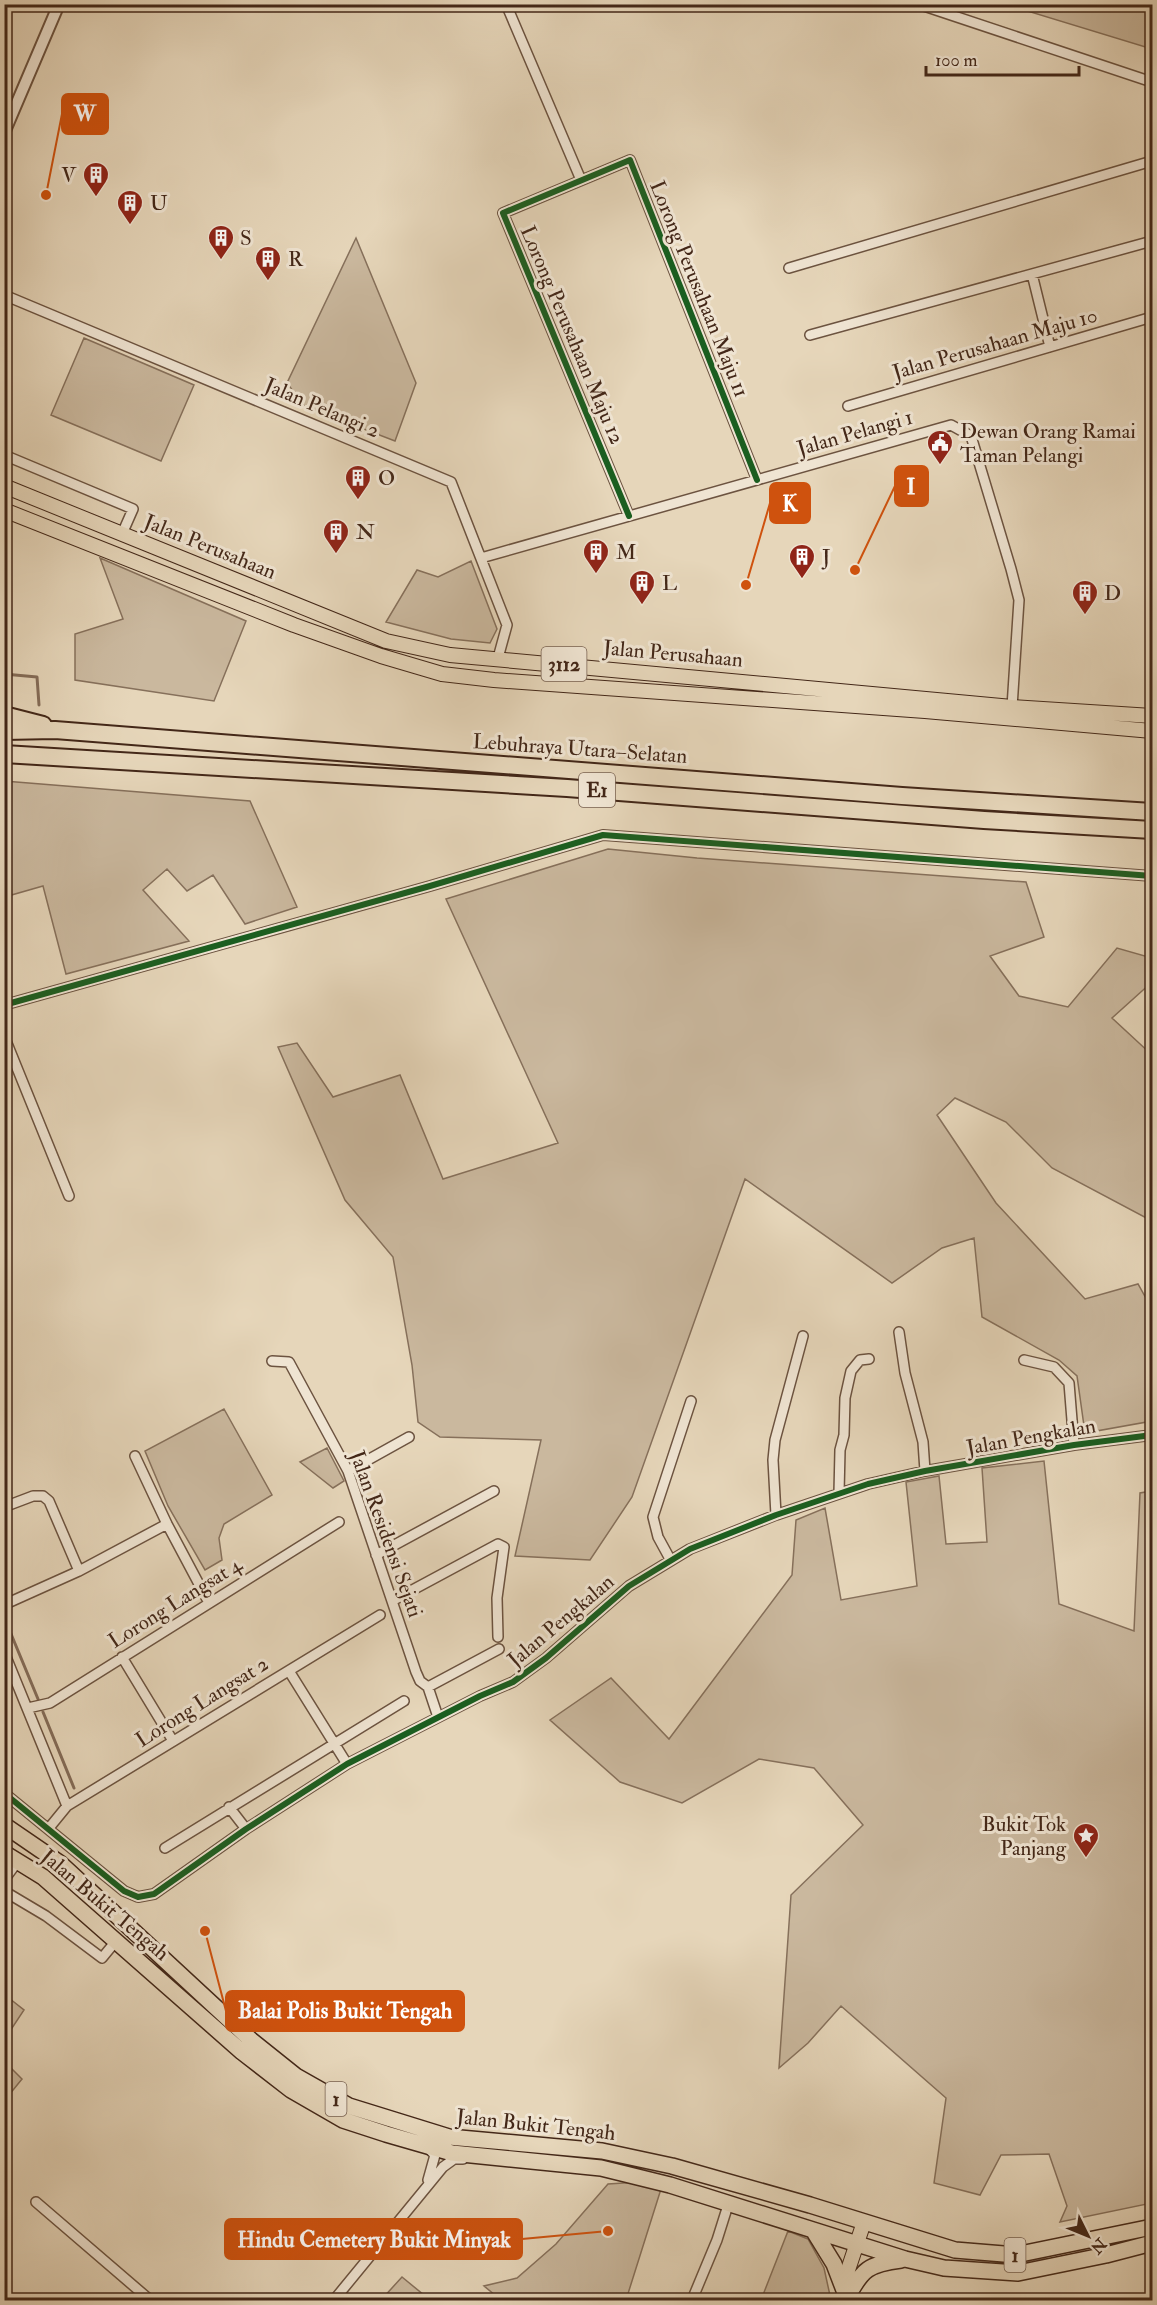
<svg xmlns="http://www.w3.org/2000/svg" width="1157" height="2305" font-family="'IM FELL Double Pica',serif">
<rect width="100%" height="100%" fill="#e6d6ba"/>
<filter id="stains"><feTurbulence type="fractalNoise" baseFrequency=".00333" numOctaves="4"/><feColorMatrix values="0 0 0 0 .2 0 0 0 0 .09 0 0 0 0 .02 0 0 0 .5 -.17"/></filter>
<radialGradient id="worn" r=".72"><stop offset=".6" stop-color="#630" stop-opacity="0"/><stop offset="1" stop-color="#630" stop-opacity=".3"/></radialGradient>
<path fill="#cab89e" stroke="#86705b" stroke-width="1.5" d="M1008,5h144v44z
M356,238l60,145 -21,58 -91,-35 -17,-23z
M84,338l110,47 -33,76 -110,-46z
M100,558l146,63 -32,80 -139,-21v-46l48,-15z
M471,561l26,68 -7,14 -39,-4 -65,-17 31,-52 21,7z
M4,781l246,20 47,106 -52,17 -32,-49 -26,16 -20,-22 -24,21 46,51 -123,33 -23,-88 -35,10 -3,-11z
M608,849l89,9 329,24 18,55 -54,19 29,40 49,11 49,-59 35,10v24l-40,36 40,37v166l-100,-53 -46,-46 -51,-24 -18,17 59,88 89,96 53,-15 14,25v112l-67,12 -8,-57 -18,-16 -77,-43 -8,-79 -32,10 -50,35 -147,-104 -113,318 -42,63 -75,-4 26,-116 -101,-3 -22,-15 -6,-57 -19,-108 -48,-57 -67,-153 19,-4 36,54 67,-22 43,104 115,-36 -112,-244z
M224,1409l48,86 -48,29 -5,14 3,22 -17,10 -37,-64 -23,-55z
M327,1448l17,33 -11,7 -33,-26z
M1044,1461l15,143 75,27 6,-138 12,-2v712l-92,19 7,-16 -18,-52 -48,1 -21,40 -46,-12 12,-85 -105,-92 -33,37 -29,25 12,-173 72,-70 -49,-57 -55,-9 -77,44 -62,-21 -70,-62 61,-42 58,61 123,-164 4,-55 29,-12 16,92 76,-14 -11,-104 33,-6 7,68 41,-2 -5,-74z
M5,1995l19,15 -14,21 -3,33 15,15 -17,21z
M639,2182l22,7 -35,111h-125l-17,-14 33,-8 39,-34 52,-60z
M788,2231l20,8 16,29 7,32h-70z
M402,2277l28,23h-49z"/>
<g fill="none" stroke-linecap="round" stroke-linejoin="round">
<path stroke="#846c58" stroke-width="3" d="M4,674l33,3 2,28
M4,1617l34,82
M43,1712l31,76"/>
<defs>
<path id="minor" d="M506,4l75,176
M918,4l234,78
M789,268l363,-107
M1032,274l18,73
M4,295l447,187 56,143 -9,33
M810,335l342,-94
M848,406l304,-89
M4,455l129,54 -11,25
M629,516l-126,-303 127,-53 127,320
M481,558l470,-133 20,11 40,133 8,31 -7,107
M4,1005l426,-119 173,-51 549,41
M4,1036l65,160
M899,1332l6,41 18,69 2,29
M1024,1360l30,7 15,16 5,62
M272,1361l17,1 59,109 68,201 4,9 8,6 10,30
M135,1456l32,68 42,79
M348,1471l61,-34
M839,1493l1,-43 4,-15 1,-37 6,-27 9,-11 9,-1
M4,1507l29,-11h10l6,5 30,70
M776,1515l-3,-55 2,-20 28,-104
M376,1555l118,-64
M670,1559l-12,-22 -5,-20 38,-116
M392,1601l106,-57 6,3 -7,51 1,39
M10,1602l69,-31 88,-47
M4,1652l63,154
M122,1657l51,84
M289,1671l58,93
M428,1687l71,-38
M28,1708l22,-5 289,-181
M4,1793l120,98 14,6 16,-3 92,-65 101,-65 133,-68 33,-14 33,-24 83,-72 61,-37 86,-34 92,-31 57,-13 149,-26 78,-10
M229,1807l17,22
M49,1828l18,-22 313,-191
M165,1848l239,-147
M4,1880l14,-19
M4,1891l42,25 56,42 14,-17
M427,2147l8,8 -7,25
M36,2202l114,98
M334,2300l109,-133 11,-8h9
M692,2300l25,-60 12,-38"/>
<path id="tertiary" d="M4,133l55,-129"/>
<path id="primary" d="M4,486l382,155 64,14 562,52 140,9
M4,510l290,115 87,31 61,18 52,6 431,31 227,20
M847,2295l1,-25 16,-48"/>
<path id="trunk" d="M4,1825l57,39 190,176 45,36 53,30 100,31 153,14 70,15 138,39 145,45 61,5 136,-28
M4,1853l39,24 25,22 174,153 49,38 52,30 43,14 66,19 149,15 69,17 235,74 39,9 74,5 88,-18 46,-12
M813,2230l21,34 13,34
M847,2298c15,-29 22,-34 54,-38"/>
<path id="motorway" d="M4,715l39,10
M4,731l51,-1 847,66 250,16
M4,754l563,34 417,32 168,10"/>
</defs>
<use href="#minor" stroke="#6c5340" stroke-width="12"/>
<use href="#tertiary" stroke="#6c5340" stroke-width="14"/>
<use href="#primary" stroke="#432718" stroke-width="16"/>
<use href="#trunk" stroke="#432718" stroke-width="18"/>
<use href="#motorway" stroke="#432718" stroke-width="20"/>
<use href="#minor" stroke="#efe4d2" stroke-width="9"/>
<use href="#tertiary" stroke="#efe4d2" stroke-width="10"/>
<use href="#primary" stroke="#e6d6ba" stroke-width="14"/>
<use href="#trunk" stroke="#e6d6ba" stroke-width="15"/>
<use href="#motorway" stroke="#e6d6ba" stroke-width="16"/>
<defs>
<path id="cycleway" d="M629,516l-126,-303 127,-53 127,320
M4,1005l426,-119 173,-51 549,41
M4,1793l120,98 14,6 16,-3 92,-65 101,-65 133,-68 33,-14 33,-24 83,-72 61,-37 86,-34 92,-31 57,-13 149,-26 78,-10"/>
</defs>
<use href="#cycleway" stroke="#efe4d2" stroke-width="10"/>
<use href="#cycleway" stroke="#1b5e20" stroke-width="6"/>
</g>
<defs>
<symbol id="building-pin" viewBox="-11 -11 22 30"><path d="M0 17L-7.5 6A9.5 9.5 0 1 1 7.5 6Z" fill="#8f2418" stroke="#efe4d2"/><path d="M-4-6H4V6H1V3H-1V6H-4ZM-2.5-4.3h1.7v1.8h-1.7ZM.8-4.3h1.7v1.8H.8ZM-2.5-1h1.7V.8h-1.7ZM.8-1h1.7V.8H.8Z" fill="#fff"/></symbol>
<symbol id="civic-pin" viewBox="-11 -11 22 30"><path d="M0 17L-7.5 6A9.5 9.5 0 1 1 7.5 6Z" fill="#8f2418" stroke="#efe4d2"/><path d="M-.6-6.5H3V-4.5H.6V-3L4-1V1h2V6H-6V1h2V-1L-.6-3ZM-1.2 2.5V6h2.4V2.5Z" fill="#fff"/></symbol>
<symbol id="sight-pin" viewBox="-11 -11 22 30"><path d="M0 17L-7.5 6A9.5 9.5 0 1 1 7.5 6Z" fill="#8f2418" stroke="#efe4d2"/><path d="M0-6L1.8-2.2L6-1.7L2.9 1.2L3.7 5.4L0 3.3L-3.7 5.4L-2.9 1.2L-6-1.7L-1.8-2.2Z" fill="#fff"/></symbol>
</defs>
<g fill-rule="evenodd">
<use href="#building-pin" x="81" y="160" width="30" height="40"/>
<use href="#building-pin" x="115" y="188" width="30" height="40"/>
<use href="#building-pin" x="206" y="223" width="30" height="40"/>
<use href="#building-pin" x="253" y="244" width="30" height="40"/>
<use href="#civic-pin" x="925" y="428" width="30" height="40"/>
<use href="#building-pin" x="343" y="463" width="30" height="40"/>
<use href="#building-pin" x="321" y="517" width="30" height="40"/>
<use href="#building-pin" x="581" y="537" width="30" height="40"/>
<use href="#building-pin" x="787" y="542" width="30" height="40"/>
<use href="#building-pin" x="627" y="568" width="30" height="40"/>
<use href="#building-pin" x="1070" y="578" width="30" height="40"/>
<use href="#sight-pin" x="1071" y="1821" width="30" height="40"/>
</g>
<g text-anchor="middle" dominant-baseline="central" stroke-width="6" stroke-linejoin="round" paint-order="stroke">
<g fill="#efe4d2" stroke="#776050" stroke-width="1.5">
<rect x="541.5" y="647" width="45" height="34" rx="4.5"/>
<rect x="579" y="773" width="36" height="34" rx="4.5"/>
<rect x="325.5" y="2082" width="21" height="34" rx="4.5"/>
<rect x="1004.5" y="2238" width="21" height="34" rx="4.5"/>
</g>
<g font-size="20" font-weight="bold" fill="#432718">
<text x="564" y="664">3112</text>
<text x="597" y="790">E1</text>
<text x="336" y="2099">1</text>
<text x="1015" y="2255">1</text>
</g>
<g font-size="21" fill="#432718" stroke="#efe4d2" text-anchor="start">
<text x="76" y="175" text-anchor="end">V</text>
<text x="150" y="203">U</text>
<text x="240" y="238">S</text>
<text x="288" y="259">R</text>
<text x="960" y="431">Dewan Orang Ramai<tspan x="960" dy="24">Taman Pelangi</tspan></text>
<text x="378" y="478">O</text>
<text x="356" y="532">N</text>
<text x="616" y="552">M</text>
<text x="822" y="557">J</text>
<text x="662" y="583">L</text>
<text x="1104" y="593">D</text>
<text x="1066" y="1824" text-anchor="end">Bukit Tok<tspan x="1066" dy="24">Panjang</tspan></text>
</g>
<g font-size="21" fill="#432718" stroke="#efe4d2">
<text transform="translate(699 289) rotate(68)">Lorong Perusahaan Maju 11</text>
<text transform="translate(572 335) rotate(67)">Lorong Perusahaan Maju 12</text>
<text transform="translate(995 344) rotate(-16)">Jalan Perusahaan Maju 10</text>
<text transform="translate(322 408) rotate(23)">Jalan Pelangi 2</text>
<text transform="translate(855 433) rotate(-16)">Jalan Pelangi 1</text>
<text transform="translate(210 547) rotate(22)">Jalan Perusahaan</text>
<text transform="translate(673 654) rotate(5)">Jalan Perusahaan</text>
<text transform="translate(580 749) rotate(4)">Lebuhraya Utara–Selatan</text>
<text transform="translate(1031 1437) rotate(-10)">Jalan Pengkalan</text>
<text transform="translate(386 1534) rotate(70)">Jalan Residensi Sejati</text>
<text transform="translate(175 1603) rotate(-32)">Lorong Langsat 4</text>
<text transform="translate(561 1621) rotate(-40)">Jalan Pengkalan</text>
<text transform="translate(202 1702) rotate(-32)">Lorong Langsat 2</text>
<text transform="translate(105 1905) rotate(40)">Jalan Bukit Tengah</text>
<text transform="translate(536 2125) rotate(6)">Jalan Bukit Tengah</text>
</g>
</g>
<path fill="none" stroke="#cf520e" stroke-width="2" d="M46 195L62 114M855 570L895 486M746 585L770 503M205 1931L226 2011M608 2231L522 2239"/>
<g fill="#cf520e" stroke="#efe4d2" stroke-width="2">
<circle cx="46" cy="195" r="6"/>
<circle cx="855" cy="570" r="6"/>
<circle cx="746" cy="585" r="6"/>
<circle cx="205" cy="1931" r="6"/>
<circle cx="608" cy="2231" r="6"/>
</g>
<g fill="#cf520e" stroke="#cf520e" stroke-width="2">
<rect x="62" y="94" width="46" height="40" rx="6"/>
<rect x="895" y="466" width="33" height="40" rx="6"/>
<rect x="770" y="483" width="40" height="40" rx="6"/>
<rect x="226" y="1991" width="238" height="40" rx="6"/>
<rect x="225" y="2219" width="297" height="40" rx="6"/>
</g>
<g font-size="22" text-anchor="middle" font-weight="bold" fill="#fff">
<text x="85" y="121">W</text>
<text x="911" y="494">I</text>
<text x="790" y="511">K</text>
<text x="345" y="2018">Balai Polis Bukit Tengah</text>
<text x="374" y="2247">Hindu Cemetery Bukit Minyak</text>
</g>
<rect width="1157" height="2305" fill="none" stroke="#e6d6ba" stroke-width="24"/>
<rect x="6" y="6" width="1145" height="2293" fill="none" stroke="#432718" stroke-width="3"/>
<rect x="12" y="12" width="1133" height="2281" fill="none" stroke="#432718" stroke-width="1.5"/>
<g transform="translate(1088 2236) rotate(133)" stroke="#efe4d2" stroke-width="4.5" paint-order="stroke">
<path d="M0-4.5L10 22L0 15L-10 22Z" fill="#432718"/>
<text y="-9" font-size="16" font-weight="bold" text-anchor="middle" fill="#432718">N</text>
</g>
<path d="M926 66v9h153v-9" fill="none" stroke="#432718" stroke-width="3"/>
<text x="935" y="66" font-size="18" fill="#432718" stroke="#efe4d2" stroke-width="4.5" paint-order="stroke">100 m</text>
<rect width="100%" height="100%" filter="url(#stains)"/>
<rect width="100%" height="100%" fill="url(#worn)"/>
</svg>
